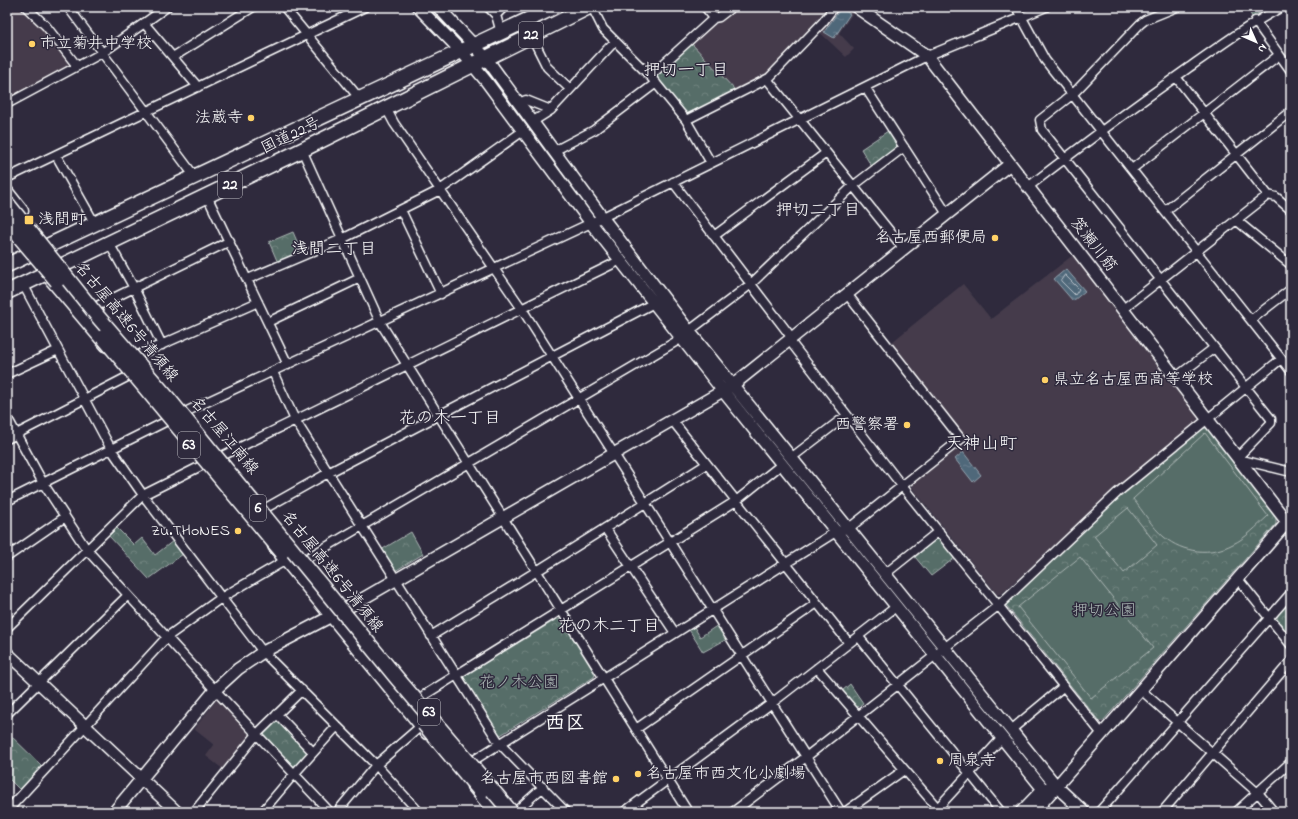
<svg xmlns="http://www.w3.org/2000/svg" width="1298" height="819" font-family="'Indie Flower','Klee One',sans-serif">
<defs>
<pattern id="park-crowns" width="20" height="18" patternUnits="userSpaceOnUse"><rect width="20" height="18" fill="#576d68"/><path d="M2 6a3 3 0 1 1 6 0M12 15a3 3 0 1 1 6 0" fill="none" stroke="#70837f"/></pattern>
<pattern id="water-ripples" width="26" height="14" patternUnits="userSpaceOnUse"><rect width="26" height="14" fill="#4f677a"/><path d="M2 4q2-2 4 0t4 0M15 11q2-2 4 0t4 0" fill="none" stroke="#697e8e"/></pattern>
</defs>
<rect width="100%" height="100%" fill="#2f2a3d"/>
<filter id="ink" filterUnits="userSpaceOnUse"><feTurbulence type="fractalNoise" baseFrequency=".025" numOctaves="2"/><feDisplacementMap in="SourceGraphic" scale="8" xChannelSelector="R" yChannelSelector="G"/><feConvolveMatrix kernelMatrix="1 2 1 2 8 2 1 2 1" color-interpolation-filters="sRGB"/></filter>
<g filter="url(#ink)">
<path fill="#443b4b" d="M7,7h15l22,20 27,35 -1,3 -63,34z
M736,7h108l9,6 -14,20 15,16 -8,8 -32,-30 -48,49 -30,15 -45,-48 20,-18z
M1073,255l125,162 -1,4 -78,66 -118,107h-4l-85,-106v-4l55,-42 -75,-100 71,-58 28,35z
M218,698l33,35v4l-27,33 -18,-14 8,-11 -20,-16z"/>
<path fill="url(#park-crowns)" stroke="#abb6b4" d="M1247,7h23l-18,10z
M691,43l45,48 -50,23 -28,-36 -1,-4z
M888,131l9,14 -2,4 -23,18 -11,-18z
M293,232l9,21 -24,10 -9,-21z
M1203,428h4l69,89v7l-173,197h-4l-93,-116 1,-3 113,-106z
M117,528l17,17 8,-7 13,17 18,-14 10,13 -34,25 -40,-43z
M411,532l12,22 -28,17 -14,-21z
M937,539l4,1 15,17 -25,19 -16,-19z
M1291,598v40l-14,-19v-7z
M557,619h4l34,55 -1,3 -95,59 -37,-56 1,-3z
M693,625l7,12 18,-12 9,14 -24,13 -15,-24z
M850,684l13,19 -5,4 -4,-1 -12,-15z
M275,721h5l28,29v3l-12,14 -4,-1 -28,-29v-5z
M7,732l35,34 -22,24 -13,-13z"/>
<path fill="#576d68" stroke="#abb6b4" d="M1205,433l63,83c-11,10 -22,22 -35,28 -22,12 -50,9 -69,-7 -12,-10 -21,-26 -31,-38z
M1128,508l29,37 -33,28 -30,-37z
M1080,557l73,91 -62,50 -73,-91z"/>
<path fill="url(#water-ripples)" stroke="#95a4af" d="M841,8l9,6 -16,24 -10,-6z
M1066,269l19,22 -12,10 -19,-22z
M963,452l18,23 -8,7 -18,-23z"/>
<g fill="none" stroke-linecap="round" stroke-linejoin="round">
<path stroke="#b9c2ca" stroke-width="1" d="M1065,275l14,14 -4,6 -14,-14z"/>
<defs>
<path id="street" d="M26,7l20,19 31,40
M68,7l127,170
M284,7l76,92
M488,7l8,8 5,18
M592,7l11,22 47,47 36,44 25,43
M705,7l9,11
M1016,7l29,53 246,311
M1177,7l-32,13 -5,4 -67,70 -33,26 2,10 229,289v4l-34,35
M496,15l8,-8
M1255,21l36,50
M144,23l54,64
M531,35l16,32 23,22
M173,57l80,-50
M650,76l64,-58 5,-1 13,-10
M1176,77l92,118
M767,79l137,170
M865,87l82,127
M519,103l7,-3 25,10
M7,104l95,-51 65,-46
M386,108l8,15 128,186 319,503
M686,120l83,-42 54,-56 11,-15
M532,122l19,-12 64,-69
M302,150l78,172 308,490
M554,151l40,-21 62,-47
M56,155l39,69
M1132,169l147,-114
M7,178l358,-171
M673,182l119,156
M1028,187c53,-41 105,-80 159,-118 31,-22 61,-44 95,-62
M207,196l81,169
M401,210l40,84
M1165,211l126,-100
M1236,220l55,45
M714,236l112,-83
M109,243l25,45 28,57
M248,279l94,-40 98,-49 83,-59
M23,284l88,165 32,46 120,157 113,113 43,47
M95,307l135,-66
M1122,310l146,-115 8,2 15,13
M1251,320l40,-31
M268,322l92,-44
M689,331l62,-47 102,-98 51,-39
M789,340l113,146 200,248
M136,356l122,-54
M273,372l22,48 205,324 66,68
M7,374l51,-24
M1175,378l39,-30
M7,417l36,66 44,67 128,140 115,122
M672,420l177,223
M7,439l124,-64
M220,457l401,-197
M791,458l56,-43
M1238,459l53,13
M7,501l176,-88 408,-190 336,-167 119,-49
M264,509l64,-36 326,-170
M1287,522l4,12
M605,528l70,105
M7,545l4,9
M7,557l58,-40
M304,560l378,-222
M885,574l54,-43
M1238,579l53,66
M7,628l136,-133 62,-31
M431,636l106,-65 170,-107
M858,636l143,176
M817,668l124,144
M1141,690l119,105 14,17
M418,699l318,-198 46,-37
M7,714l121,-119
M277,714l36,38
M636,729l181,-126
M1011,730l53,-44
M471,762l366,-231 11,-2 113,-90 -114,-145
M7,811l160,-174 54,-39 65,-38
M194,812l63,-78 45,-44
M262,812l32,-38 43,-48
M337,812l39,-47 45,-39
M515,812l28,-25
M624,812l148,-109 125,-97
M733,812l73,-55 193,-152 118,-112 164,-134
M845,812l59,-42
M934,812l68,-74
M1099,812l192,-219
M1162,812l129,-151
M1236,812l55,-50"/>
<path id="secondary" d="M418,7l43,44 25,30 105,142 132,168 320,398
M438,7l48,51 116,159 87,114 368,456 27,25
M856,7l71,49 360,466
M7,653l170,159
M114,812l101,-122 23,-21 25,-17 82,-43 388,-224 277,-221
M1021,812l22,-23 7,-1
M1034,812l257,-294"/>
<path id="primary" d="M7,192l15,19
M48,276l59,70
M274,546l153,187
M473,786l22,26"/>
<path id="highway" d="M7,265l548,-258
M7,292l295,-142 287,-143"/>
</defs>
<use href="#street" stroke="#fff" stroke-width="11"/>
<use href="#secondary" stroke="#fff" stroke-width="14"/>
<use href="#primary" stroke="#fff" stroke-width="15"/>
<use href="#highway" stroke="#fff" stroke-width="17"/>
<use href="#street" stroke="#2f2a3d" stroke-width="8"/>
<use href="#secondary" stroke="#2f2a3d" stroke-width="11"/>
<use href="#primary" stroke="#2f2a3d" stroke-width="12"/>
<use href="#highway" stroke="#2f2a3d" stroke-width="14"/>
<defs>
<path id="highway-bridge" d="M7,203l92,115 68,79 229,280 115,135
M7,222l50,59
M103,337l179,215
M424,724l57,68"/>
</defs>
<use href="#highway-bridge" stroke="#fff" stroke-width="17" stroke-linecap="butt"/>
<use href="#highway-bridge" stroke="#2f2a3d" stroke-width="14"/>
</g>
</g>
<g fill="#ffd166" stroke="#2f2a3d" stroke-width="1.5">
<circle cx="32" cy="44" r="4"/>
<circle cx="251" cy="118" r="4"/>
<rect x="24" y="215" width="10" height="10" rx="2"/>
<circle cx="995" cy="238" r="4"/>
<circle cx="1045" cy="380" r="4"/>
<circle cx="907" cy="425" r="4"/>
<circle cx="238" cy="531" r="4"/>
<circle cx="940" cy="761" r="4"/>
<circle cx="638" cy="774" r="4"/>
<circle cx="616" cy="779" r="4"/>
</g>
<g text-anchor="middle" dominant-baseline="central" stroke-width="3" stroke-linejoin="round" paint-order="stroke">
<g fill="#2f2a3d" stroke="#c1bfc5" stroke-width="1">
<rect x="519" y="22" width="24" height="26" rx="3"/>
<rect x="218" y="172" width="24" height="26" rx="3"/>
<rect x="178" y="432" width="22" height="26" rx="3"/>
<rect x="250" y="495" width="16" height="26" rx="3"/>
<rect x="418" y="699" width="22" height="26" rx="3"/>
</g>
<g font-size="15" font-weight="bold" fill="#fff">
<text x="531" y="35">22</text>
<text x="230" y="185">22</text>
<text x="189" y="445">63</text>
<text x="258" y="508">6</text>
<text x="429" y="712">63</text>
</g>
<g font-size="16" fill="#fff" stroke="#2f2a3d" text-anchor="start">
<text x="40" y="44">市立菊井中学校</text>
<text x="243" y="118" text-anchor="end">法蔵寺</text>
<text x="38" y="220">浅間町</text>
<text x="987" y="238" text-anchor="end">名古屋西郵便局</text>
<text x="1053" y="380">県立名古屋西高等学校</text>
<text x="899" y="425" text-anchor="end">西警察署</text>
<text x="230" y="531" text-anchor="end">Zu.THoNES</text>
<text x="948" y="761">周泉寺</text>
<text x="646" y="774">名古屋市西文化小劇場</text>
<text x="608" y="779" text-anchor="end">名古屋市西図書館</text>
</g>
<g font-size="16" fill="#fff" stroke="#2f2a3d">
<text transform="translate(291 136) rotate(-26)">国道22号</text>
<text transform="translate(1093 245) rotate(52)">笈瀬川筋</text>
<text transform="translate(126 322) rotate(50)">名古屋高速6号清須線</text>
<text transform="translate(224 436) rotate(50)">名古屋江南線</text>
<text transform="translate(332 572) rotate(51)">名古屋高速6号清須線</text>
</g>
<g font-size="16" fill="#abb6b4" stroke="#2f2a3d">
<text x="1104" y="611">押切公園</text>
<text x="519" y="683">花ノ木公園</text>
</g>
<g font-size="17" fill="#fff" stroke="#2f2a3d">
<text x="686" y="70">押切一丁目</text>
<text x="818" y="210">押切二丁目</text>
<text x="334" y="249">浅間二丁目</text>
<text x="450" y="418">花の木一丁目</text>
<text x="609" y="626">花の木二丁目</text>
</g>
<g font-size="18" fill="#fff" stroke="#2f2a3d">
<text x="981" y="445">天神山町</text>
</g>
<g font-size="20" font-weight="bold" fill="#fff" stroke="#2f2a3d">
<text x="565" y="724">西区</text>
</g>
</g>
<rect width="1298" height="819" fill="none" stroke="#2f2a3d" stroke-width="24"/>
<rect x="12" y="12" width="1274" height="795" fill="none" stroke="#fff" stroke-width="1.5" filter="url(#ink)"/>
<g transform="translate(1256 42) rotate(135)" stroke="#2f2a3d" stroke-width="3" paint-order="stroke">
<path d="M0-3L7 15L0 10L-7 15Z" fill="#ffffff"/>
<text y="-6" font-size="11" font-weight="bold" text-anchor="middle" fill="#ffffff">N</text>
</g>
</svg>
